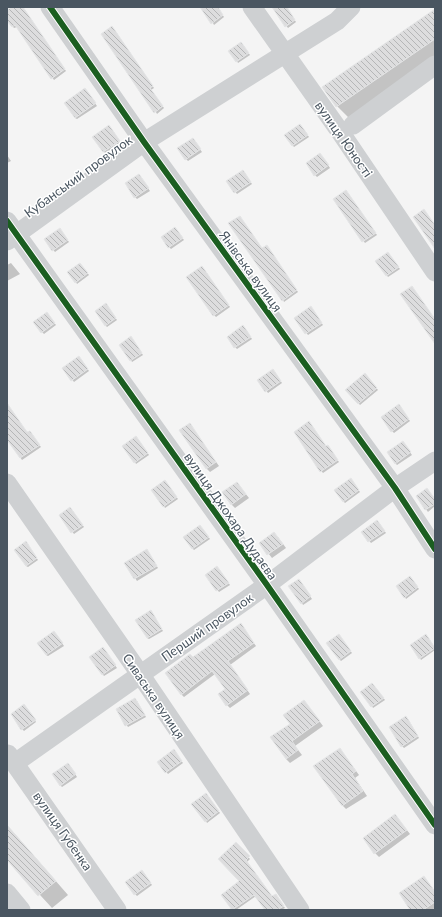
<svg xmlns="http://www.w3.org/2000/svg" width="442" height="917" font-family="Lato,sans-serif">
<defs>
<pattern id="building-back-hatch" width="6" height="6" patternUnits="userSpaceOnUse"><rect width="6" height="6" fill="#ddddde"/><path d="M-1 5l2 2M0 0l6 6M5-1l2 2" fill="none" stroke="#b5b6b7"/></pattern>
</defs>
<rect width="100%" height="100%" fill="#f4f4f4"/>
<path fill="#0003" d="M13,7h9l44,64 -12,9 -37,-53 -3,1 -7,-9v-8z
M205,7h12l7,10 -10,8z
M281,7h5l10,15 -8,6 -13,-17z
M435,14v47l-85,58 -13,-13z
M114,29l40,59 -3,2 13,18 -7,6z
M243,45l7,10 -12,8 -1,-2z
M86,91l11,15 -20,13 -2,-1z
M302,127l7,10 -15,10 -9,-12z
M111,128l10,15 -16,10 -11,-16z
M194,141l8,11 -14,9 -2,-2z
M7,155l4,6 -4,2z
M322,156l8,12 -13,9 -2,-2z
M245,173l7,11 -15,10 -9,-12z
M140,177l10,14 -13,8 -2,-2z
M348,193l29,42 -12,8 -31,-44z
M176,230l8,10 -13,9 -2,-2z
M61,231l8,11 -14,10 -10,-12z
M268,248l30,44 -14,10 -22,-53z
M388,253l12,16 -12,8 -11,-16z
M11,263l9,11 -13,7v-16z
M82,266l7,9 -12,9 -1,-2z
M204,269l26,38 -14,10 -2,-2z
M107,306l10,14 -10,7 -2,-2z
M312,309l11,16 -15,10 -13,-17z
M47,313l9,12 -12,9 -2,-2z
M245,328l7,11 -15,10 -2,-2z
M132,339l11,16 -11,7 -1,-2z
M81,359l8,12 -15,11 -10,-13z
M275,372l7,11 -14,10 -9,-13z
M367,376l11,14 -18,15 -13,-15z
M7,407l21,26 3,1 10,13 -19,13 -15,-22z
M400,407l10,14 -16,12 -2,-2z
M189,424l30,42 -9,6 -4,-4z
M138,439l11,16 -13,9 -1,-2z
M404,444l8,11 -15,10 -2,-2z
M329,448l10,14 -16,11 -12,-15z
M352,481l8,11 -15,11 -2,-2z
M166,483l12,16 -13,9 -1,-2z
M237,483l12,15 -14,10 -4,-4z
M417,497l18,3v6l-7,6z
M72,510l12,17 -10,7 -14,-19z
M379,523l7,10 -15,10 -9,-11z
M202,528l8,11 -16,11 -2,-2z
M278,537l8,11 -14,10 -12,-15z
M27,544l11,16 -10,7 -2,-1z
M148,552l10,16 -21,13 -12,-18z
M219,569l11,16 -11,7 -13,-17z
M411,579l8,10 -13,10 -1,-2z
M300,582l12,17 -9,6 -1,-2z
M152,613l11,18 -14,8 -2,-1z
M243,628l13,18 -26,19 20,29 -20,14 -3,-3 -1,-16 -11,-15 -31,23 -3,-3 12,-36z
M56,634l8,12 -16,10 -2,-1z
M340,637l12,16 -11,8 -2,-2z
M428,637l7,11v2l-14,10 -1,-2z
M104,650l13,18 -13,8 -14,-19z
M374,686l11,14 -12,8 -1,-2z
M137,701l9,16 -18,10 -11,-17z
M304,701l19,25 -28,20 7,9 -12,8 -4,-4 5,-35z
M26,707l10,15 -12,9 -2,-2z
M408,719l11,19 -15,10 -2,-2z
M340,749l19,26 -4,3 12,18 -21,13 -4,-4z
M174,751l9,12 -15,11 -10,-12z
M70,766l7,11 -15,10 -2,-2z
M208,796l12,17 -13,10 -1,-2z
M399,820l11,14 -31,23 -4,-4z
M7,825l61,70 -16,13 -45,-49z
M236,844l14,15 -3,3 25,35h5l8,11 -4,2h-15l-10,-14 -20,14h-2l-12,-15 19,-14z
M144,873l8,12 -15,11 -2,-2z
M424,877l11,14v17l-3,2h-21z"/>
<path fill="url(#building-back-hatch)" stroke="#e5e6e7" d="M11,7h12l42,62 -14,10 -36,-54 -3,2 -5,-6v-11z
M200,7h18l5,8 -12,9z
M272,7h15l8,13 -10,7z
M435,9v30l-99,68 -14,-20z
M112,26l41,60 -3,2 13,18 -9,7 -53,-79z
M241,42l8,11 -13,9 -8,-11z
M85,88l11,15 -21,15 -11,-15z
M300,124l8,11 -16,11 -8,-11z
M109,125l11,16 -17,11 -11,-15z
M193,138l8,11 -16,11 -8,-12z
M320,153l9,12 -15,11 -8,-13z
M243,170l8,12 -17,11 -8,-12z
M139,174l10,14 -15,10 -9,-15z
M346,190l30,43 -14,9 -29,-43z
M424,209l11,16v24l-22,-32z
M240,216l22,32 5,-3 30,45 -15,11 -54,-78z
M175,227l8,11 -15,10 -7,-11z
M60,228l8,12 -16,11 -8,-12z
M388,252l11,15 -13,9 -11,-15z
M80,263l8,10 -13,10 -8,-11z
M202,266l27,39 -16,11 -27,-39z
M412,286l23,33v25l-35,-50z
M106,303l10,15 -11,8 -10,-15z
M311,306l11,17 -17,11 -11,-16z
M47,312l8,11 -14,10 -8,-11z
M243,325l8,12 -17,11 -7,-11z
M131,336l11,17 -12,8 -11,-16z
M79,356l9,13 -17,12 -9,-13z
M273,369l8,12 -16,11 -8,-12z
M365,373l12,15 -19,16 -13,-14z
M7,403l20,29 3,-1 10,14 -20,13 -13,-18z
M399,404l10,15 -18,13 -10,-15z
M309,421l17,25 2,-1 10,15 -18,12 -26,-40z
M190,423l26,39 -10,7 -27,-39z
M136,436l12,17 -14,10 -12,-17z
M403,441l8,11 -16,12 -8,-12z
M351,478l8,12 -16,12 -9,-12z
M165,480l12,17 -14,10 -12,-17z
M237,482l9,12 -15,11 -9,-13z
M427,488l8,11v5l-10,6 -9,-14z
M70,507l13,18 -12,8 -12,-18z
M377,520l8,11 -17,11 -7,-10z
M200,525l9,12 -17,12 -9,-12z
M274,532l9,12 -16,11 -8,-12z
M26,541l11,17 -11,8 -12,-16z
M147,549l10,17 -23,13 -10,-16z
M217,566l12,17 -13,8 -11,-16z
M410,576l8,11 -14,11 -8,-12z
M299,579l12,17 -10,8 -13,-18z
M151,610l11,19 -15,9 -12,-18z
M241,623l13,20 -26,18 20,29 -22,16 -8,-12 7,-5 -13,-18 -31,24 -16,-22 25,-19 3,3z
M54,631l9,12 -17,12 -9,-12z
M339,634l12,17 -12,9 -13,-17z
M426,634l9,14 -16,11 -9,-14z
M103,647l13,18 -14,10 -13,-18z
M372,683l12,15 -13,9 -11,-15z
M135,698l10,17 -20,11 -9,-17z
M304,700l16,21 -28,20 6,9 -12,9 -16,-22 20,-13 -7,-9z
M24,704l12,16 -15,10 -10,-16z
M406,716l12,20 -17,11 -12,-20z
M340,748l16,23 -4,3 11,17 -21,15 -29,-40z
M174,749l8,12 -17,12 -8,-11z
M68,763l8,11 -16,12 -8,-12z
M206,793l13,18 -14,11 -14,-18z
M395,814l12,16 -33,24 -11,-16z
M7,825l49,56 -18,15 -31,-36z
M236,842l14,14 -4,4 26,36 4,-2 8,12 -7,4h-12l-11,-15 -22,15 -11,-15 18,-14 -21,-22z
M142,870l9,13 -17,12 -9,-13z
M424,876l11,16v10l-12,8h-13l-11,-17z"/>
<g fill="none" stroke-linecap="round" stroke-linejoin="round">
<path stroke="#ced0d2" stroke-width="19" d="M50,7l94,135 251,346 40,61
M252,7l89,126 94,139
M353,125l82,-60
M7,221l260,364 168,240
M7,241l137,-99 193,-121 14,-14
M7,483l133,191 160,236
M8,754l109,156
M15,763l252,-178 128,-97 40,-27
M7,893l14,17"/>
<defs>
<path id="cycleway" d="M50,7l94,135 251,346 40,61
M7,221l260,364 168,240"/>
</defs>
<use href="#cycleway" stroke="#fff" stroke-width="8"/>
<use href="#cycleway" stroke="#1b5e20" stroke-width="6"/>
</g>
<g text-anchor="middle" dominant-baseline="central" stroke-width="3" stroke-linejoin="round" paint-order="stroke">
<g font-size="13" fill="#4a5661" stroke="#fff">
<text transform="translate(344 139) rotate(55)">вулиця Юності</text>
<text transform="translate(78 176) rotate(-36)">Кубанський провулок</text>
<text transform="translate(251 271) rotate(54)">Янівська вулиця</text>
<text transform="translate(231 516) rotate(55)">вулиця Джохара Дудаєва</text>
<text transform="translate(207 627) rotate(-35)">Перший провулок</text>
<text transform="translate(154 696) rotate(56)">Сиваська вулиця</text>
<text transform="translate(63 831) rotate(55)">вулиця Губенка</text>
</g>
</g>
<rect width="442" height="917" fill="none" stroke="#4a5661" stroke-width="16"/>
</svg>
